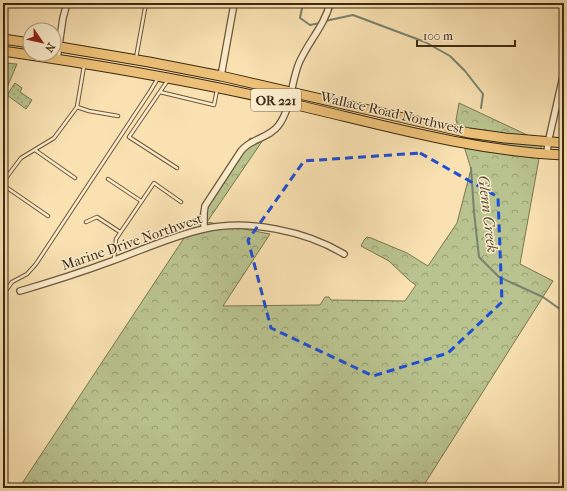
<svg xmlns="http://www.w3.org/2000/svg" width="567" height="491" font-family="'IM FELL French Canon',serif">
<defs>
<pattern id="grass-dots" width="8" height="8" patternUnits="userSpaceOnUse"><rect width="8" height="8" fill="#b9c38f"/><path d="M2 2h.1M6 6h.1" fill="none" stroke="#989e73" stroke-width="1.8" stroke-linecap="round"/></pattern>
<pattern id="forest-crowns" width="20" height="18" patternUnits="userSpaceOnUse"><rect width="20" height="18" fill="#b9c38f"/><path d="M2 6a3 3 0 1 1 6 0M12 15a3 3 0 1 1 6 0" fill="none" stroke="#989e73"/></pattern>
</defs>
<rect width="100%" height="100%" fill="#f9e1b1"/>
<filter id="stains"><feTurbulence type="fractalNoise" baseFrequency=".005" numOctaves="4"/><feColorMatrix values="0 0 0 0 .2 0 0 0 0 .09 0 0 0 0 .02 0 0 0 .5 -.17"/></filter>
<radialGradient id="worn" r=".72"><stop offset=".6" stop-color="#630" stop-opacity="0"/><stop offset="1" stop-color="#630" stop-opacity=".3"/></radialGradient>
<path fill="url(#grass-dots)" stroke="#7b7650" d="M15,83l7,5 -2,4 12,8 -6,9 -19,-14z"/>
<path fill="url(#forest-crowns)" stroke="#7b7650" d="M3,63l14,1 -14,33z
M459,103l83,39 -22,122 33,17 -131,207h-403l231,-350 13,2 -56,82 63,12 -47,72 97,-1 5,-8h4l2,3 74,1 11,-16 -6,-4 -21,-20 -28,-15 3,-6 3,-3 4,1 36,15 21,13 29,-43 14,-54 -15,-49z"/>
<g fill="none" stroke-linecap="round" stroke-linejoin="round">
<path stroke="#778270" stroke-width="2" d="M303,3l-3,15 10,7 10,-2
M325,21l28,-6 72,27 25,14 15,15 18,23 -2,14
M471,168l3,44 5,45 20,20 44,20 21,15"/>
<defs>
<path id="lane" d="M136,58l10,-55
M168,80l-39,57 48,31
M160,92l54,13 3,-15
M77,107l12,4 29,5
M35,150l40,28
M108,179l33,22
M3,182l18,-24 33,-20 23,-31 7,-41
M3,185l45,31
M86,222l11,-5 23,15
M114,259l2,-20 38,-56 27,19
M3,295l9,-13 15,-8 9,-10 115,-174 7,-12"/>
<path id="street" d="M57,59l6,-41 4,-15
M221,76l13,-72
M547,154l1,-11 16,-71
M204,229v-16l1,-7 36,-55c10,-13 27,-12 37,-25 13,-16 13,-44 21,-63 9,-21 26,-38 31,-60
M20,291c31,-9 62,-19 92,-30 30,-11 60,-25 92,-32 44,-10 102,2 140,25"/>
<path id="primary" d="M3,39l27,4
M54,46l95,16 72,14 248,57 36,5 59,5
M3,51c96,14 191,30 285,52 92,21 182,48 276,52"/>
</defs>
<use href="#lane" stroke="#6c573a" stroke-width="4.5"/>
<use href="#street" stroke="#6c573a" stroke-width="8"/>
<use href="#primary" stroke="#3d2912" stroke-width="11"/>
<use href="#lane" stroke="#fbeccc" stroke-width="2.5"/>
<use href="#street" stroke="#fbeccc" stroke-width="5.5"/>
<use href="#primary" stroke="#ecc078" stroke-width="9"/>
</g>
<path fill="none" stroke="#1d4ed8" stroke-width="3" stroke-dasharray="8 5" stroke-linejoin="round" d="M420,153l78,44 4,105 -54,51 -75,23 -102,-48 -23,-88 56,-79z"/>
<g text-anchor="middle" dominant-baseline="central" stroke-width="3" stroke-linejoin="round" paint-order="stroke">
<rect fill="#fbeccc" stroke="#76644a" stroke-width="1" x="251" y="89" width="50" height="22" rx="3"/>
<g font-size="13" font-weight="bold" fill="#3d2912">
<text x="276" y="100">OR 221</text>
</g>
<g font-size="14" fill="#3d2912" stroke="#fbeccc">
<text transform="translate(392 113) rotate(13)">Wallace Road Northwest</text>
<text transform="translate(132 242) rotate(-19)">Marine Drive Northwest</text>
</g>
<g font-size="15" font-style="italic" fill="#554e39" stroke="#fbeccc">
<text transform="translate(488 214) rotate(83)">Glenn Creek</text>
</g>
</g>
<rect width="567" height="491" fill="none" stroke="#f9e1b1" stroke-width="16"/>
<rect x="4" y="4" width="559" height="483" fill="none" stroke="#3d2912" stroke-width="2"/>
<rect x="8" y="8" width="551" height="475" fill="none" stroke="#3d2912"/>
<g transform="translate(42 42) rotate(124)"><circle r="19" fill="#fbeccc" stroke="#af9e82"/>
<path d="M0-3L7 15L0 10L-7 15Z" fill="#8f2418"/>
<text y="-6" font-size="11" font-weight="bold" text-anchor="middle" fill="#3d2912">N</text>
</g>
<path d="M417 40v6h98v-6" fill="none" stroke="#3d2912" stroke-width="2"/>
<text x="423" y="40" font-size="12" fill="#3d2912" stroke="#fbeccc" stroke-width="3" paint-order="stroke">100 m</text>
<rect width="100%" height="100%" filter="url(#stains)"/>
<rect width="100%" height="100%" fill="url(#worn)"/>
</svg>
